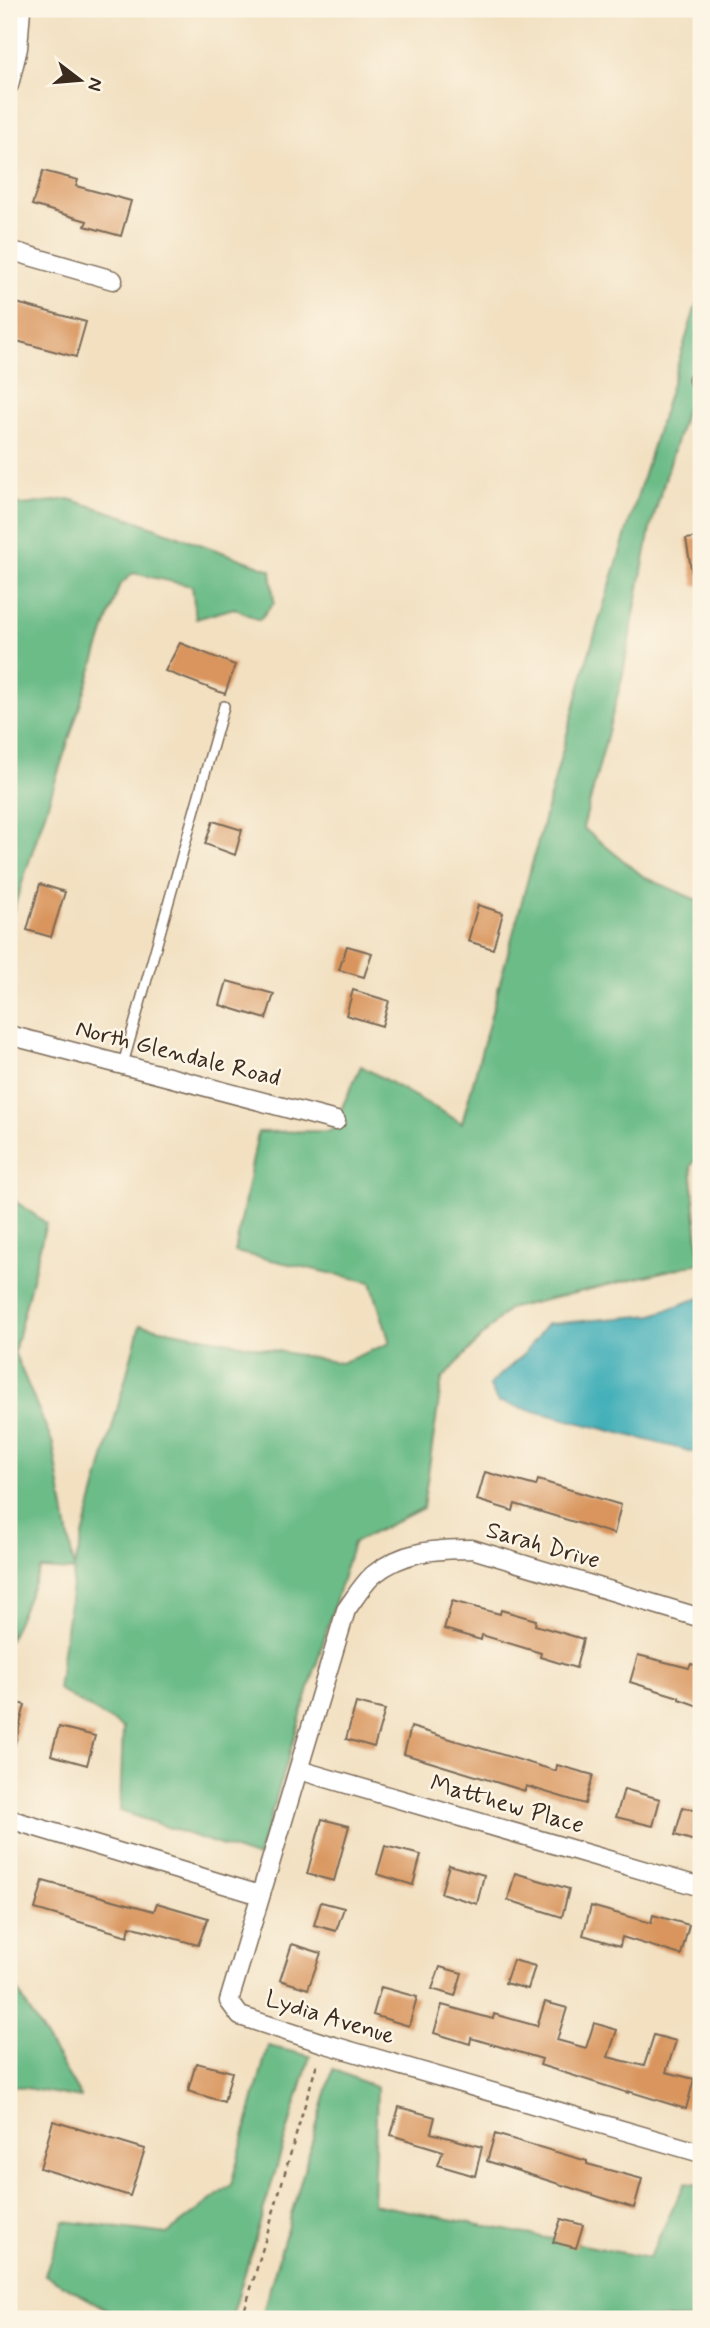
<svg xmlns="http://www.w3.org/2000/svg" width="710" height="2328" font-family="Mynerve,sans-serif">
<rect width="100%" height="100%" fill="#fcf5e5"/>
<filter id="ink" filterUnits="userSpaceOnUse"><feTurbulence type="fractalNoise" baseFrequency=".0143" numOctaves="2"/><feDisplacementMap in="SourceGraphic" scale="14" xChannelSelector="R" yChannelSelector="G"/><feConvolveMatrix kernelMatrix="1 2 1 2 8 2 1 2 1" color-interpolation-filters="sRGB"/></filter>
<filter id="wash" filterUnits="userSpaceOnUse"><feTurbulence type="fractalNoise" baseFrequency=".00686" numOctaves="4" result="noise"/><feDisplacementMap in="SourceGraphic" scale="28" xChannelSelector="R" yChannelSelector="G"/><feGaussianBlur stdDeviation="1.57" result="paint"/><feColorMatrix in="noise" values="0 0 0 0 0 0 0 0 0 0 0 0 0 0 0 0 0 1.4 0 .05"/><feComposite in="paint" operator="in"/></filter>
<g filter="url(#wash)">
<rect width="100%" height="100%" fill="#f2e0c1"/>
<path fill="#6cbc88" stroke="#547353" stroke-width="2" d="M701,289v71l-51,169 -28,149 -39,150 61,49 57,25v250l-10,14 9,97 -192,46 -66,70 -19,129 -70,35 -95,315 -138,-47 3,-83 -65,-39 16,-118 -34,-2 -31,72v-444l37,26 -32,129 39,92 21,125 66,-244 201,38 49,-20 -19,-61 -136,-30 23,-120 73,-1 30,-65 101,57 125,-463z
M69,499l60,19 142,52 3,33 -15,17 -25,-12 -38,11 -4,-33 -59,-13 -14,13 -110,337v-421l15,3z
M9,1976l72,121v1l-72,-13z
M268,2046l42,10 -79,263h-116l2,-4 -72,-40 19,-54 103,13 64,-49z
M333,2069l44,19 -4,116 276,54 36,-75 16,2v134h-440z"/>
<path fill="#3dadb7" stroke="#3c6c6a" stroke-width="2" d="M701,1297v157l-203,-52 -9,-17 33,-29 25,-32 106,-9z"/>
<g id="blocks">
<path fill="#d9955d" d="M43,171l35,9 -2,6 55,15 -10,35 -36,-10 2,-5 -55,-16z
M9,301l77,21 -10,35 -67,-18z
M701,537v48l-7,1 -8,-47z
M180,643l55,22 -10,29 -60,-23z
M213,821l29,9 -7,25 -30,-11z
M40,884l25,8 -14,45 -24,-7z
M478,905l25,8 -10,36 -25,-8z
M347,946l25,7 -8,24 -25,-7z
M227,981l47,13 -8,25 -46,-14z
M353,990l36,11 -7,25 -36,-11z
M485,1472l51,14 2,-6 83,25 -7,29 -99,-30 -2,7 -36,-11z
M452,1601l48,13 1,-4 35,10 -1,5 48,14 -7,29 -36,-11 1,-4 -59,-18 -1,5 -37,-11z
M638,1655l51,13 2,-4 10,3v40l-22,-8v-2l-49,-15z
M9,1701l16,4 -12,46 -4,-1z
M356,1703l29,7 -11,37 -28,-8z
M59,1727l36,9 -8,29 -36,-10z
M411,1727l145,44 1,-6 36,10 -8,29 -59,-18 -1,5 -121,-37z
M624,1789l36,10 -7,27 -37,-9z
M683,1807l18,5v31l-26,-8z
M322,1819l27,7 -15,55 -27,-7z
M385,1846l36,9 -8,30 -36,-11z
M449,1865l35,10 -7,29 -36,-11z
M515,1873l54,16 -7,28 -54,-17z
M43,1881l111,30 3,-8 51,15 -10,27 -68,-19 -2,10 -93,-27z
M321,1902l23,6 -8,23 -22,-6z
M591,1906l60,17 2,-8 36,10 -8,30 -59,-18 -2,9 -37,-11z
M292,1944l29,9 -13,36 -28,-9z
M513,1960l22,6 -7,23 -23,-6z
M440,1967l22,6 -7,23 -23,-7z
M381,1987l36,10 -8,29 -36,-11z
M545,2002l22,6 -10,32 29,8 8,-25 23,7 -9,27 36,9 10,-31 22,6 -10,31 28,7 -8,30 -58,-18v2l-88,-28 2,-6 -71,-21 -1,6 -36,-11 8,-28 51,14 1,-5 43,12z
M196,2063l36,9 -8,30 -36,-11z
M399,2107l36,10 -4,16 51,14 -7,29 -37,-11 5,-14 -52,-16z
M53,2121l92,28 -15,47 -90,-28z
M495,2134l92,27v3l55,15 -8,29 -147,-47z
M561,2219l22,6 -7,23 -23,-6z"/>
</g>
</g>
<g filter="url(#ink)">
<use href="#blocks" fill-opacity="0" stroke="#7b6a57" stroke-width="2"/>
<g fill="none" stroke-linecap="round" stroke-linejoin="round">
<defs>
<path id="service" d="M123,1064l101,-358"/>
<path id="minor" d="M9,85l9,-37 3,-39
M9,250l104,30
M698,380l3,1
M9,1035l327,86
M701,1618l-229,-69c-37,0 -70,2 -99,26 -10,9 -19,24 -27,35l-117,391 11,15 83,27 378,110
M299,1770l402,117
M9,1819l251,76"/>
</defs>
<use href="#service" stroke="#7b6a57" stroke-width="12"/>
<use href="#minor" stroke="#7b6a57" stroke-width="21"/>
<path stroke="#7b6a57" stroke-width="2.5" stroke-dasharray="5 5" stroke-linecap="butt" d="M242,2319l76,-259"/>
<use href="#service" stroke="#fff" stroke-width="9"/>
<use href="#minor" stroke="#fff" stroke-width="18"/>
</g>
</g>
<g text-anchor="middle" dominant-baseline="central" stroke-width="5" stroke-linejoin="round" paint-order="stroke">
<g font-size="24" fill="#3b2a1e" stroke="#fcf5e5">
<text transform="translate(178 1054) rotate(14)">North Glendale Road</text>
<text transform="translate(543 1546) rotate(16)">Sarah Drive</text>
<text transform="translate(507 1805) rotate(16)">Matthew Place</text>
<text transform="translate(330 2018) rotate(17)">Lydia Avenue</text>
</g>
</g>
<rect width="710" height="2328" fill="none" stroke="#fcf5e5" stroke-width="35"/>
<g transform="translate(80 80) rotate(106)" stroke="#fcf5e5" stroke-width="5" paint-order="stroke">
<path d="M0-5L12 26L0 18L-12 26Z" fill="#3b2a1e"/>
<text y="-10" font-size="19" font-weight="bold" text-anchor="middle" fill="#3b2a1e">N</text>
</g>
</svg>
